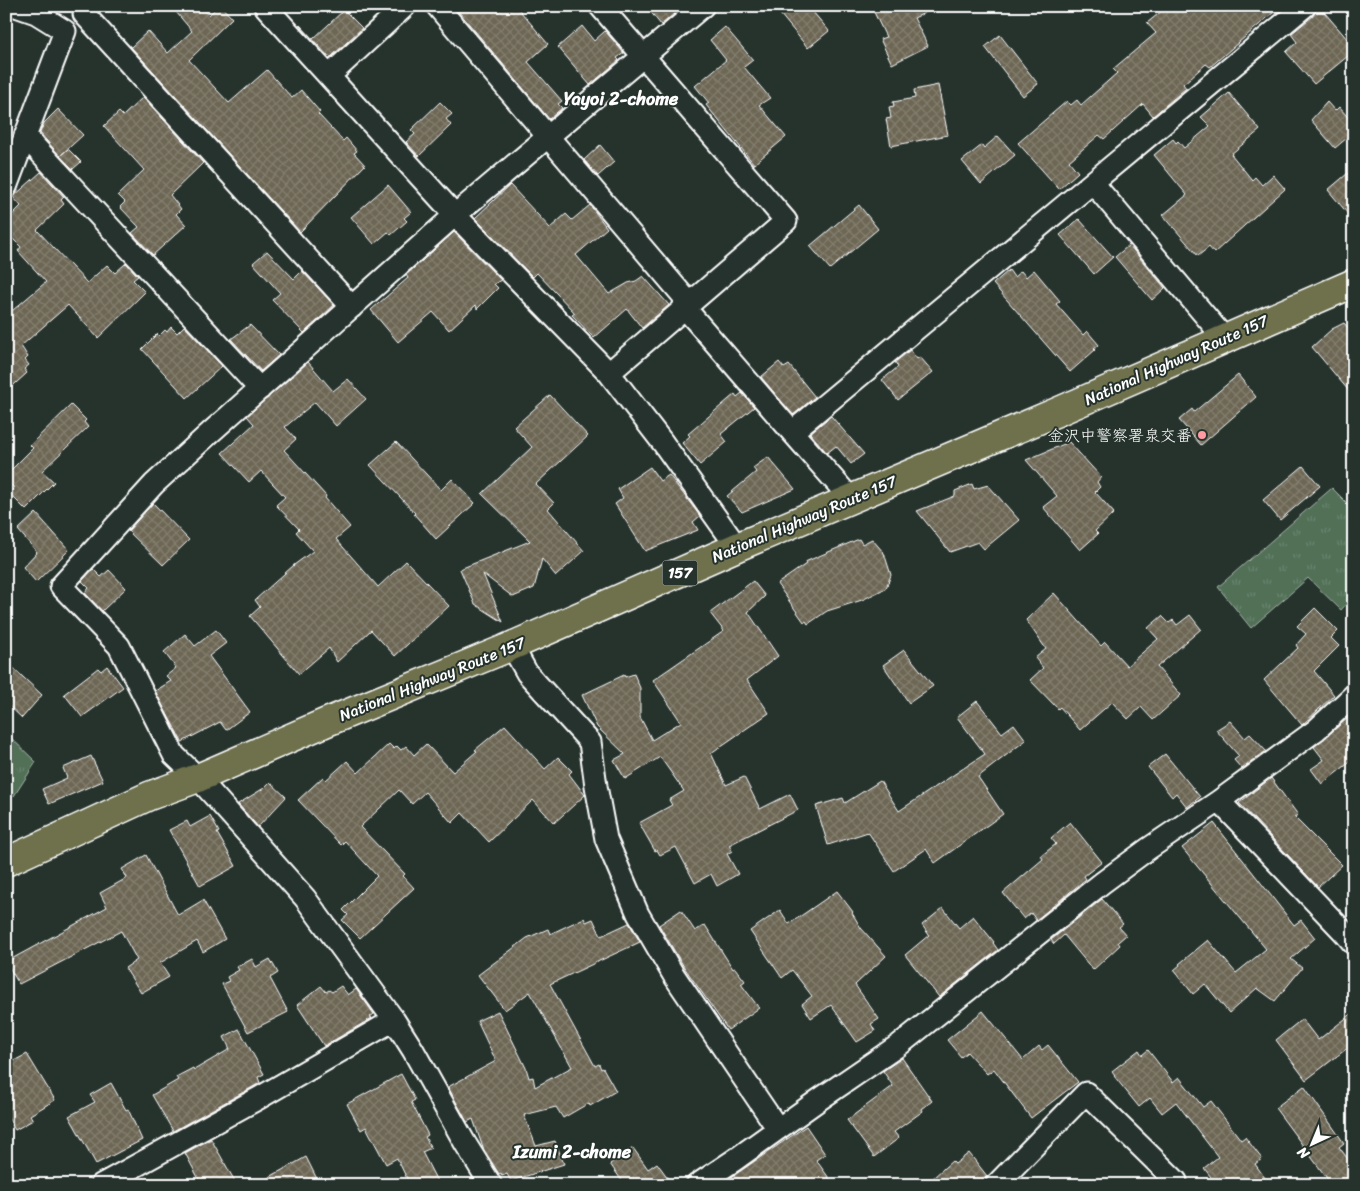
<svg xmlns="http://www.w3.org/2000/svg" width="1360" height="1191" font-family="Sriracha,'Klee One',sans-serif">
<defs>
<pattern id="park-tufts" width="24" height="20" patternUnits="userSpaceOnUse" patternTransform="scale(1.25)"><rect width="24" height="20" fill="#516f57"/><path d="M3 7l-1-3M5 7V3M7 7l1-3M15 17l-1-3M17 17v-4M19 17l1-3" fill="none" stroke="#6b8570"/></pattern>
<pattern id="building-cross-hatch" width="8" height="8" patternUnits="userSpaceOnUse" patternTransform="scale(1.25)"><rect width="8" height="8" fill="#6d6655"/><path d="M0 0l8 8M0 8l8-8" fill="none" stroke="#837d6e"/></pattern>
</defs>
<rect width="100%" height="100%" fill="#26332d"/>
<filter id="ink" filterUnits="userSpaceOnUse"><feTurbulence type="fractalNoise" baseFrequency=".02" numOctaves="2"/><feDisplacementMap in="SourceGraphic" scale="10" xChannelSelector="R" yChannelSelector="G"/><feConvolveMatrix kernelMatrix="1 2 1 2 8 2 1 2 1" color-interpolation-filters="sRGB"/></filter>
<g filter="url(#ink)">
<path fill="url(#park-tufts)" stroke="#a8b7ab" d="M1332,488l22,22v85l-13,15 -33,-32 -57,50 -33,-41z
M6,733l30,29 -22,34 -8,7z"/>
<path fill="url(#building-cross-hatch)" stroke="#fff" d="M171,6h30l8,9 9,-9h3l11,12 -43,42 40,43 38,-33 25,28 9,-8 19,22 -2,2 25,27 3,-3 11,13 -3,2 11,12 -65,67 -169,-185 17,-16 20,22 24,-22z
M454,6h62l32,38 -20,18 34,39 -4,3 4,4 -13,11z
M646,6h37l-22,19z
M789,6h19l21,25 -21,17 -28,-34z
M871,6h68l-25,12 14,28 -36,18 -12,-25 6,-2z
M1168,6h117l-9,8 -2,-2 -64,55 -4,-3 -23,20 3,4 -33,28 -10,-12 -39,35 -5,-4 -30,26 9,11 -19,17 -41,-46 49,-42 4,4 6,-5 4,5 36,-32 -4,-4 43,-36 -9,-10z
M1317,6h2l35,41v4l-40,33 -28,-32 11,-10 -6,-8 22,-18z
M344,10l18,18 -31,29 -4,-2 -28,-31 14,15z
M582,26l12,15 11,-10 19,22 -7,5 2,2 -29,25 -32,-38z
M725,27l28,33 -9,7 26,31 -11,7 27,32 -32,27 -48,-59 3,-2 -14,-17 31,-26 -16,-20z
M1000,35l38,49 -15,12 -38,-49z
M938,85l10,50 -57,11 -5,-27 5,-1 -2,-11 5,-1 -1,-4 22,-4 -1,-8z
M1229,93l31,37 -29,24 21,26 3,-3 7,8 11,-10 12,14 -71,64 -5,-6 -11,9 -35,-41 24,-20 -33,-40 19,-16 3,4 2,-2 6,7 26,-22 -9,-9z
M143,97l60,66 -33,32 11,14 -5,5 10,11 -33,30 -21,-22 7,-6 -19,-20 5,-5 -7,-7 26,-25 -40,-44 15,-14 4,4z
M440,102l12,12 -6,5 5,6 -32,31 -13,-14 9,-8 -4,-4z
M1327,102l8,9 4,-4 15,17v8l-19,16 -24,-28z
M58,109l25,26 -23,21 -20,-23 4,-10z
M998,136l17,19 -34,29 -19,-23 20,-16 2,3z
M600,145l14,17 -16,14 -14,-16z
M68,149l13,13 -8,7 -13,-13z
M1354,168v53l-26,-31z
M41,172l23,25 -3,3 3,4 -27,26 50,53 20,-18 8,8 11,-10 12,13 -5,4 12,12 -47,46 -30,-33 -47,41 7,11 -3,3 4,5 -5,4 3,4 -21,19v-76l40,-34 -28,-31 3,-4 -15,-15v-11l15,-15 -8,-9z
M388,185l23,27 -7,6 3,3 -16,14 -3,-3 -14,12 -23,-27z
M510,185l40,43 16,-14 6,6 18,-15 17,23 -31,27 33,39 19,-11 8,-2 7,-5 26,29 -27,23 -15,-19 -33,29 -22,-23 3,-2 -38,-40 -4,4 -58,-59z
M859,205l19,24 -48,40 -20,-23z
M1079,219l34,38 -19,17 -34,-39z
M454,232l47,48 -7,4 4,4 -21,21 -1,-4 -27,25 -16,-18 -35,30 -27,-32 37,-32 -2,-3z
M1129,245l36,43 -13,12 -37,-43z
M267,251l27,28 8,-8 32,34 -30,28 -32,-33 8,-7 -27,-30z
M1009,270l5,7 7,-6 5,6 8,-7 26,31 -4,3 27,31 4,-4 12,14 -5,4 1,1 -25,22 -77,-88z
M1344,323l10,11v63l-42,-50 20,-18z
M250,325l29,30 -18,16 -30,-32z
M184,326l38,40 -35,32 -45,-49 15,-15 2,2 6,-6 2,2 4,-5 6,6z
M910,350l7,9 3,-2 13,15 -35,28 -16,-20 16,-13 -3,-5z
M308,362l25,29 15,-12 18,20 -30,27 -21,-24 -30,25 11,12 -12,11 42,46 -1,2 25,29 -14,12 42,48 28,-26 43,45 -54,50 -24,-26 -34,32 -8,-14 -30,26 -49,-58 10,-9 -5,-7 39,-35 19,-14 -17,-19 3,-3 -23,-24 9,-8 -24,-26 -12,11 -27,-29 32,-29 -7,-8z
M779,362l5,6 5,-3 26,32 -22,18 -32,-38z
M1238,375l18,22 -55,48 -22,-25 13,-11 2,3z
M742,393l12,14 -33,27 6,8 -27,23 -18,-22 8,-7 -2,-2 47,-40 2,3z
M550,395l38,41 -52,48 18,19 -6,6 36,42 -28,25 -14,-17 -8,29 -21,9 -30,-23 20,48 -28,-18 -15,-35 70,-28 -48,-47 50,-47 -18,-20z
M71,405l15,15 -2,2 4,5 -46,44 12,11 -28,28 -17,-17 5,-5 -8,-8v-5l27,-27 -3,-3z
M831,416l33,38 -13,10 -15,-18 -9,7 -17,-20z
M396,442l45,48 11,-11 23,24 -39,36 -22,-25 1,-1 -45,-48z
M1069,442l32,35 -4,5 3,5 -5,5 19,21 -19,18 3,3 -18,16 -37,-43 14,-11 -31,-36z
M768,457l27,32 -53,23 -15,-16 29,-24 -3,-4z
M1303,466l17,20 -40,34 -17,-20z
M650,467l10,14 9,-6 31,41 -7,6 5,8 -53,21 -30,-47 8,-6 -5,-9z
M972,484l2,5 14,-4 31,35 -35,29 -6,-7 -28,10 -33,-41 38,-15v-5z
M153,503l36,37 -26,25 -35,-34z
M36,513l33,37 -33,32 -13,-15 14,-15 -19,-22z
M859,539l3,5 10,-5 12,14 7,22 -5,13 -24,12 -35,11 -19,13 -2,-3 -2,1 -27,-38 29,-20 -1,-2z
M93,569l8,8 8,-7 17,18 -24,23 -17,-18 4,-5 -7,-7z
M753,581l12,15 -17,16 30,44 -31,24 22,33 -58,40 15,32 18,-8 16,32 30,-15 8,16 -69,35 3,6 -5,3 11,20 -21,12 -6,-12 -16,9 -19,-36 -16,8 -3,-5 -2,1 -16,-28 33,-18 -3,-5 15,-9 -24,-34 -35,22 -11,-19 11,-6 -28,-27 -15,-32 42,-20 1,2 9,-3 6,14v29l12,23 29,-18 -28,-42 71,-49 -14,-18z
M1054,593l47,53 4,-4 22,24 31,-27 -10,-11 14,-12 7,7 4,-3 4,5 13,-10 11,14 -44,38 24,28 -28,25 -12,-13 -13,12 -16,-17 -32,28 -20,-23 -2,2 -28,-29 13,-12 -8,-10 11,-9 -20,-29z
M1315,608l23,23 -7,7 8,8 -25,25 20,24 -32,30 -38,-45 34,-32 -2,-3 10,-11 -9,-8z
M216,630l10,13 -17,13 41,56 -24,18 -6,-8 -38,20 -27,-51 16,-10 -5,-5 10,-8 -12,-16 21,-18 10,12z
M904,650l29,36 -24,17 -26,-38z
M6,661l36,34 -20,23 -16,-15z
M107,666l16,21 -41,30 -18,-23 34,-26 3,3z
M977,701l25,32 12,-9 12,16 -48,37 25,37 -68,49 -9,-14 -32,22 -26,-39 -40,13 -12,-39 27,-8 2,5 35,-22 19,30 86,-57 -28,-37z
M1348,718l6,7v34l-32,25 -11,-15 13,-9 -10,-13z
M1230,721l15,17 5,-4 16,17 -24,18 -8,-9 5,-4 -23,-26z
M505,725l40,44 13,-12 14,14 -3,3 16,21 -31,28 -21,-23 -44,42 -27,-29 -10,10 -27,-31 -13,12 -13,-14 -39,37 45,47 -2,2 11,12 -54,50 -18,-18 6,-5 -5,-5 34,-34 -32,-35 -4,4 -43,-45 25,-23 3,3 21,-19 11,12 31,-29 5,5 3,-3 4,4 5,-4 8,9 12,-11 27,28 24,-21 -2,-1z
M1165,754l35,43 -13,10 -11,-14 -4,4 -24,-30z
M91,756l12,25 -54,23 -7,-15 25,-11 -4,-10z
M1271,778l27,37 -4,2 48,48 -24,22 -79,-84z
M270,782l16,15 -28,30 -20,-23 26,-16z
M210,816l9,16 -2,1 19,33 -36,20 -31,-56 18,-9 3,6z
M1070,822l32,40 -18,14 2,3 -50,41 -5,-7 -7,6 -21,-26 40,-34 -2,-3 15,-12 -5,-6z
M1214,823l80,102 7,-5 14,18 -24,21 11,9 -27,33 -18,-13 -28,25 -24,-29 -12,10 -19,-24 6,-5 -1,-1 29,-24 28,33 30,-24 -84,-101z
M146,855l32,60 25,-15 22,39 -22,13 -6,-11 -37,22 9,14 -28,16 -16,-25 12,-8 -16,-29 -102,53 -13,-22 101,-55 -7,-14 27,-15 -5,-9z
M837,891l16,21 -1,1 9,15 25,28 -31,29 24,34 -8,5 4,7 -18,11 -26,-37 -20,13 -9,-14 10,-8 -20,-26 -10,8 -32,-47 30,-21 9,14z
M1102,899l21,25 -4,3 7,8 -8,7 2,3 -27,25 -29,-35 -10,9 -3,-4z
M943,908l16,20 14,-12 21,26 -1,1 5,7 -59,47 -34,-42 24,-20 -7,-10z
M681,910l14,21 10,-6 28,44 2,-1 10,13 -4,3 18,24 -31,22 -44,-63 -25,-42z
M584,918l2,4 7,-3 8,17 28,-13 11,19 -90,42 45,82 4,-2 2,5 2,-1 13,23 -26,15 -1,-3 -26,15 -7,-11 -32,8 12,31 19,-5 9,23 -53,17 -4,-7 -5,2 -1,-3 -2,1 -16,-26 -10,-29 -6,3 -19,-35 48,-26 -19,-40 21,-10 28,57 3,10 4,-1 2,10 37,-20 -42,-75 -25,18 -27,-35 49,-37 21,-9 2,5z
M252,959l4,8 14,-8 8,14 -8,5 18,34 -40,20 -26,-48 7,-3 -2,-4 12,-7 -2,-3z
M321,986l5,6 3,-2 3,2 9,-6 7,9 8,-6 18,25 -4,3 2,1 -48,28 -27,-41z
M983,1011l40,49 16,-14 3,4 6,-5 30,37 -47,36 -37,-49 -7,5 -20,-22 -6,5 -14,-17z
M1354,1012v31l-48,37 -30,-40 26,-21 16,21z
M239,1029l25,45 -6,3 2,6 -87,48 -21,-36 26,-15 -2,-3 17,-9 1,2 36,-21 -6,-12z
M1139,1050l3,5 6,-5 25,32 6,-5 24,30 8,-6 30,39 4,-3 17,22 -7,5 15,21h-53l-13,-17 14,-11 -42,-55 -14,11 -12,-15 -11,9 -25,-31 1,-1 -3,-4z
M27,1054l28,46 -25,15 3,5 -18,10 -9,-16v-49z
M902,1058l30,43 -10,8 1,2 -29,21 5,6 -25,19 -27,-37 46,-34 -10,-15z
M401,1074l14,26 -4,2 17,33 -3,2 6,11 -9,4 17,33h-29l-13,-27 -11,6 -20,-37 -5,3 -14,-26z
M111,1083l15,27 2,-1 14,31 -46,24 -27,-48 26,-14 -5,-7z
M1304,1086l40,57 -5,4 15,20v18h-22l-57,-77z
M806,1126l19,28 -9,6 18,25h-114z
M211,1139l26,46h-35l-17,-32z
M633,1148l15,21 9,-6 16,22h-48l-15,-21z
M969,1153l18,23 -9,9h-53l27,-24 3,3z
M306,1157l14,28h-65z"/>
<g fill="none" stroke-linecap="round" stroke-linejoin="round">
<defs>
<path id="minor" d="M265,6l190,209 154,158 54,70 74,104
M437,6l248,292 -1,9 108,125 59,67
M600,6l186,215 -177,152
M84,14l268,293
M329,76l76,-70
M25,136l235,253
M1093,183l132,156
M6,187l59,-156 -29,-18 -20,-7
M792,432l513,-426
M512,646l15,27 63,69 6,44 10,53 32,75 35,60 105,155
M1219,801l125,131 10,12
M101,1185l158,-87 135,-78
M491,1185l-26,-42 -52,-93 -19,-30 -89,-122 -107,-120 -24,-23 -55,-109 -58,-60 93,-102 57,-52 244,-217 248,-209
M697,1185l39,-26 84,-60 79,-54 203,-162 46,-34 71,-48 97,-71 38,-35
M996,1185l90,-92 90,88 -4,4"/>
<path id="highway" d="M6,862l143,-66 49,-18 129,-56 178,-73 232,-102 320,-135 297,-129"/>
</defs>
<use href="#minor" stroke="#fff" stroke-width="25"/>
<use href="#highway" stroke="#fff" stroke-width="31"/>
<use href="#minor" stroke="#26332d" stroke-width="21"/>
<use href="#highway" stroke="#6e714b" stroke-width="28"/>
</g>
</g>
<circle fill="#ff9aa2" stroke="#26332d" stroke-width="2" cx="1202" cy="435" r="5"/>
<g text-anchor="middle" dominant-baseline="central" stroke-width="4" stroke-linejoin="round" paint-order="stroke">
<rect fill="#26332d" stroke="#bec2c0" stroke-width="1" x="662.5" y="560.5" width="35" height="25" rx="4"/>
<g font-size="15" font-weight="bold" fill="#fff">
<text x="680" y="573">157</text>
</g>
<g font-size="16" fill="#fff" stroke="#26332d">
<text transform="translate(1176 360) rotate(-24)">National Highway Route 157</text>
<text transform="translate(804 519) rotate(-23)">National Highway Route 157</text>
<text transform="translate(432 679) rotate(-22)">National Highway Route 157</text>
</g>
<g font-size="16" fill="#fff" stroke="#26332d" text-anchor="end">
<text x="1192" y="435">金沢中警察署泉交番</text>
</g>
<g font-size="18" font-weight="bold" fill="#fff" stroke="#26332d">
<text x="621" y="99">Yayoi 2-chome</text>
<text x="572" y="1152">Izumi 2-chome</text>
</g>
</g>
<rect width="1360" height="1191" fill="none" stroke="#26332d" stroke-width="25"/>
<rect x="12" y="12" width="1335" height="1166" fill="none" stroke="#fff" stroke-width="2" filter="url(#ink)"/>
<g transform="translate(1312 1144) rotate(224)" stroke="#26332d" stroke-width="4" paint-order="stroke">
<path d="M0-4L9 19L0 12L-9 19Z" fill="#ffffff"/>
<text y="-8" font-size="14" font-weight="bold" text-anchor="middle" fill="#ffffff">N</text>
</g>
</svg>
